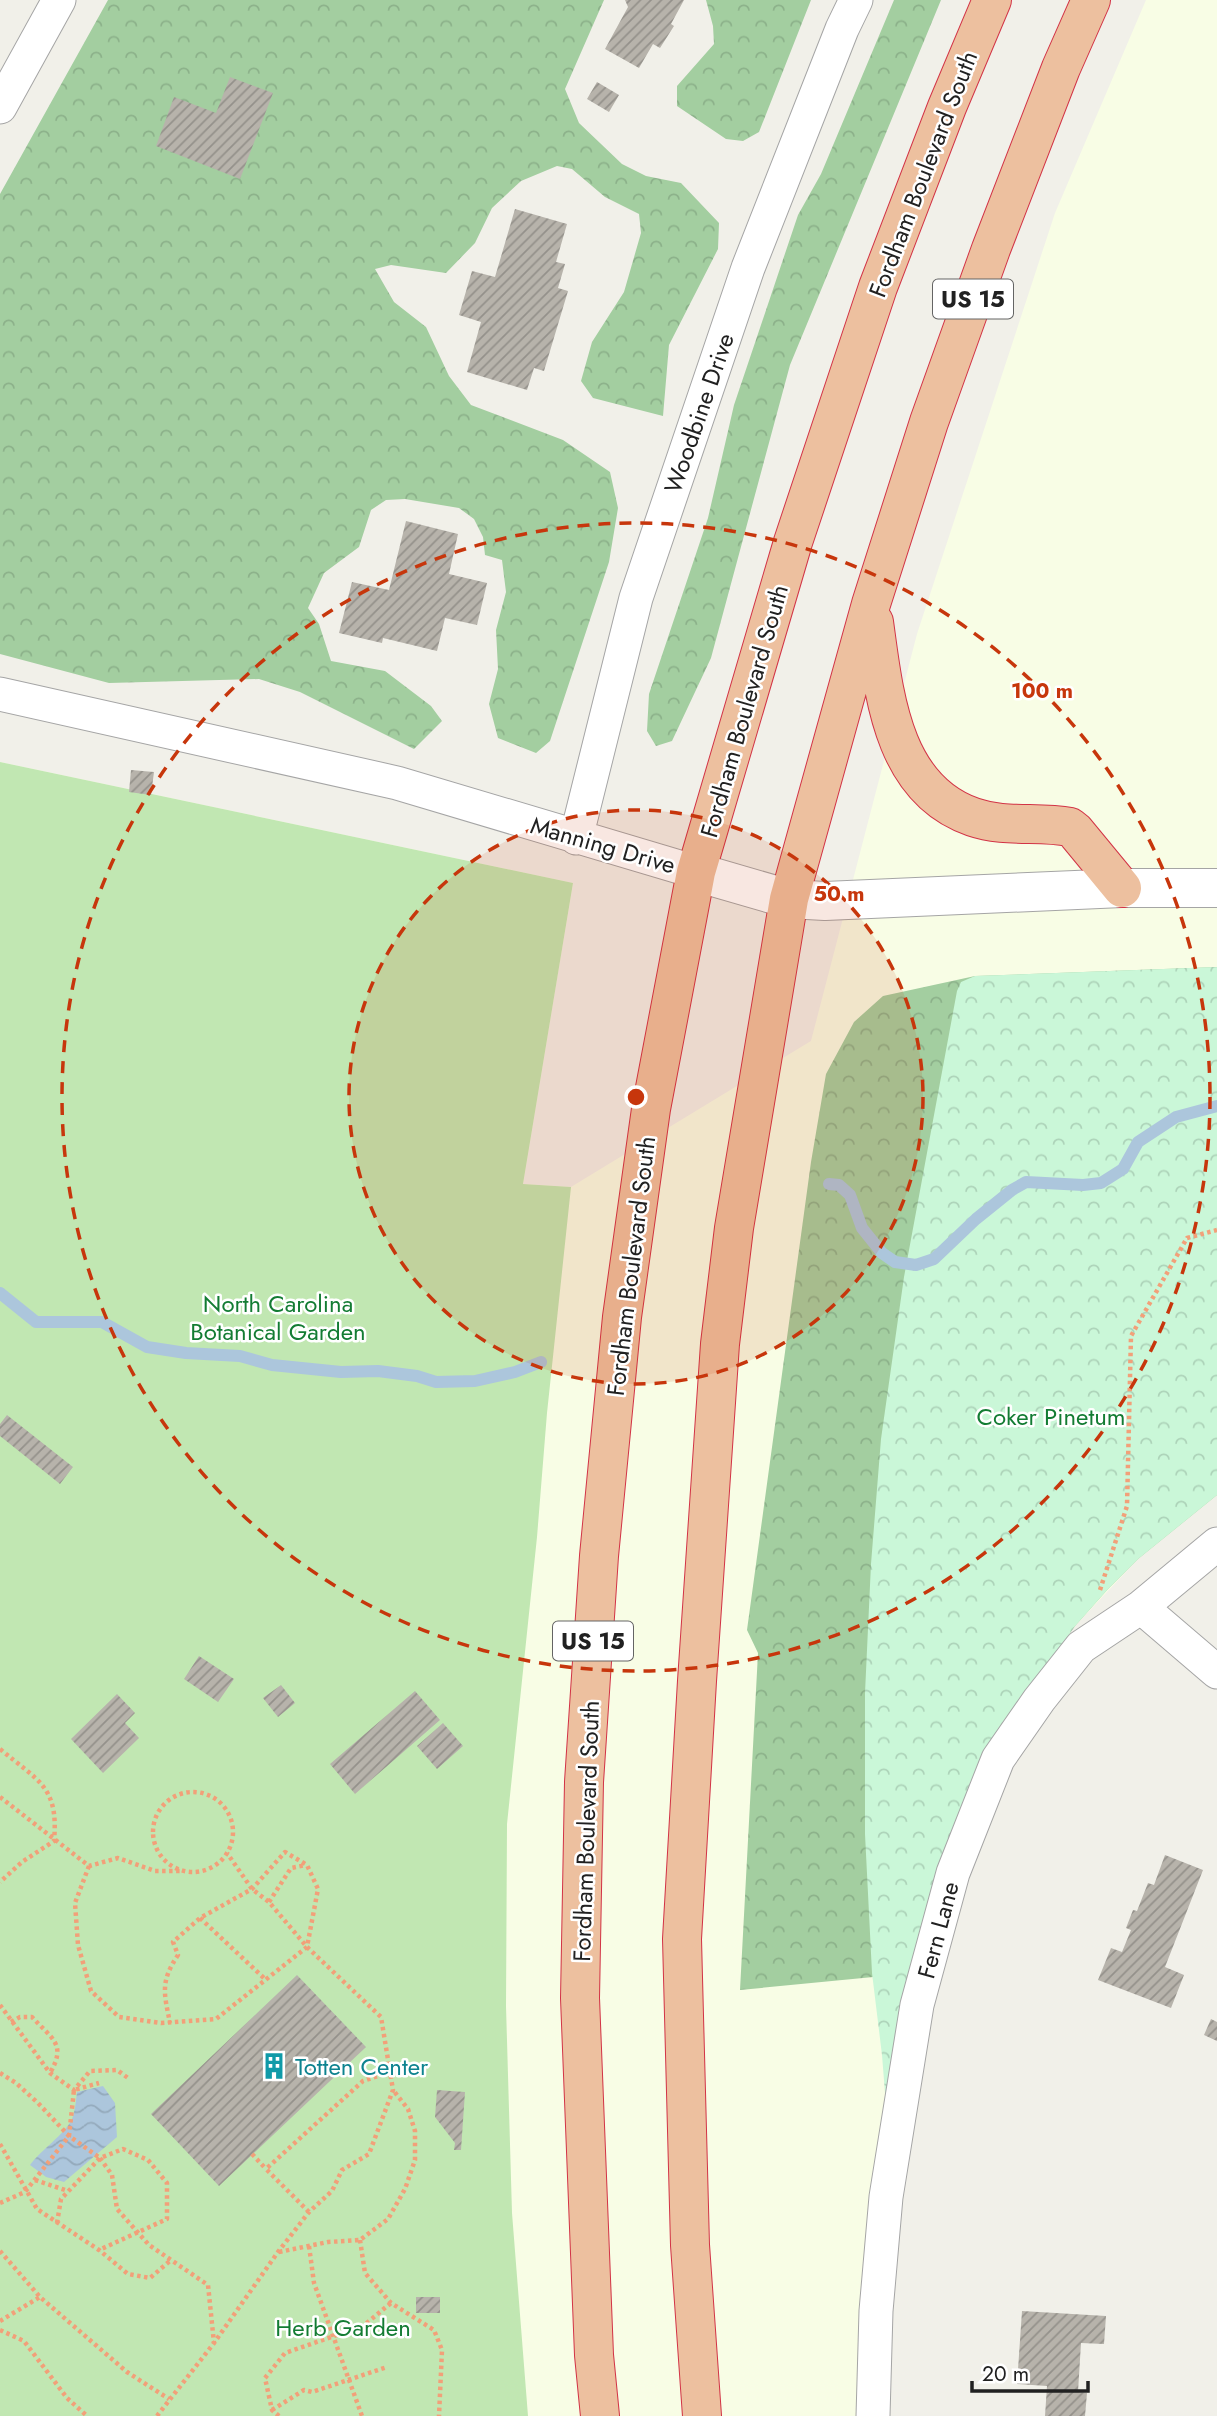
<svg xmlns="http://www.w3.org/2000/svg" width="1217" height="2416" font-family="Jost,sans-serif">
<defs>
<pattern id="forest-crowns" width="20" height="18" patternUnits="userSpaceOnUse" patternTransform="scale(1.75)"><rect width="20" height="18" fill="#a3cea0"/><path d="M2 6a3 3 0 1 1 6 0M12 15a3 3 0 1 1 6 0" fill="none" stroke="#8cb18a"/></pattern>
<pattern id="park-crowns" width="20" height="18" patternUnits="userSpaceOnUse" patternTransform="scale(1.75)"><rect width="20" height="18" fill="#caf7d8"/><path d="M2 6a3 3 0 1 1 6 0M12 15a3 3 0 1 1 6 0" fill="none" stroke="#add3b9"/></pattern>
<pattern id="water-waves" width="16" height="10" patternUnits="userSpaceOnUse" patternTransform="scale(1.75)"><rect width="16" height="10" fill="#acc6dc"/><path d="M0 5q4-4 8 0t8 0" fill="none" stroke="#94aabc"/></pattern>
<pattern id="building-hatch" width="6" height="6" patternUnits="userSpaceOnUse" patternTransform="scale(1.75)"><rect width="6" height="6" fill="#b7b3ab"/><path d="M-1 1l2-2M0 6l6-6M5 7l2-2" fill="none" stroke="#94918b"/></pattern>
</defs>
<rect width="100%" height="100%" fill="#f1f0e9"/>
<path fill="#f8fde5" d="M1146,0h71v1495l-79,64 -63,67 -29,39 -27,38 -56,132 -101,581h-862v-1654l573,121 -50,301 48,3 240,-146 106,-407 138,-421z"/>
<path fill="url(#forest-crowns)" d="M108,0h496l-39,89 14,34 43,41 24,12 35,7 38,40 -1,26 -49,96 -6,71 -70,-18 -12,-17 11,-39 32,-50 17,-59 -2,-19 -34,-17 -33,-28 -15,-3 -36,15 -29,27 -17,35 -29,30 -55,-8 -16,4 19,33 32,25 23,49 22,29 92,35 47,32 8,36 -9,54 -59,179 -14,12 -38,-15 -9,-34 9,-35 -2,-39 10,-38 -4,-32 -17,-5 -2,-18 -9,-18 -15,-11 -54,-9 -19,1 -15,10 -12,37 -35,26 -16,35 11,16 12,37 54,10 46,35 11,15 -28,28 -114,-57 -41,-13 -150,4 -109,-29v-460z
M706,0h105l-52,132 -16,9 -17,-2 -49,-33v-20l37,-42 -1,-18z
M894,0h47l-151,365 -79,293 -39,83 -16,5 -9,-15 2,-37 59,-176 26,-113 64,-190 23,-41z
M1217,967v528l-79,64 -30,30 -33,37 -56,77 -125,272 -154,15 18,-337 -11,-23 64,-468 15,-88 28,-52 29,-26 92,-20z"/>
<path fill="url(#park-crowns)" d="M1217,967v528l-79,64 -30,30 -33,37 -56,77 -131,428 -6,-76 -10,-82 -7,-139v-141l6,-129 10,-125 23,-162 53,-286 4,-9 14,-6z"/>
<path fill="#c1e7b2" d="M0,762l573,121 -50,301 48,3 -24,226 -10,124 -30,287 -1,182 6,207 16,203h-528z"/>
<path fill="url(#water-waves)" d="M103,2086l12,17 2,34 -53,45 -18,-5 -16,-12c11,-15 35,-31 42,-46 3,-7 4,-19 5,-27z"/>
<g fill="none" stroke-linecap="round" stroke-linejoin="round">
<path stroke="#acc6dc" stroke-width="12" d="M829,1184l10,1 11,10 12,33 20,25 13,9 21,3 18,-6 42,-40 36,-29 14,-8 57,3 18,-2 22,-14 15,-27 38,-25 41,-11
M0,1293l36,29h66l45,25 39,6 54,3 32,9 69,7 37,-1 39,5 19,6 39,-1 40,-9 26,-10"/>
</g>
<path fill="url(#building-hatch)" d="M625,0h59l-13,24 3,2 -14,22 -7,-4 -14,24 -34,-19 23,-42z
M230,77l43,16 -33,86 -84,-33 18,-49 42,16z
M597,82l22,13 -10,17 -22,-13z
M515,209l52,15 -11,38 9,2 -7,24 10,3 -24,80 -10,-3 -7,22 -60,-18 14,-50 -22,-7 13,-44 23,6z
M406,521l52,13 -9,40 38,9 -10,42 -32,-7 -8,33 -54,-13 -1,5 -43,-10 13,-51 37,8z
M131,770l23,2 -3,23 -22,-3z
M7,1415l66,52 -13,17 -60,-48v-12z
M199,1656l35,23 -16,23 -34,-23z
M281,1685l14,18 -17,14 -15,-19z
M415,1691l25,29 -85,74 -25,-30z
M117,1694l18,19 -10,10 14,15 -36,35 -32,-34z
M443,1723l20,23 -26,23 -20,-23z
M1165,1855l38,15 -38,97 19,8 -13,33 -73,-28 13,-32 11,4 9,-22 -5,-2 7,-18 4,1 11,-28 6,2z
M297,1975l69,72 -147,139 -68,-72z
M1211,2019l6,3v19l-13,-6z
M437,2090l28,2 -4,58h-7l1,-7 -20,-26z
M416,2297h24v16h-24z
M1022,2311l84,5 -2,28 -23,-1 -3,49 9,1 -2,23h-40l2,-30 -30,-2z"/>
<g fill="none" stroke-linecap="round" stroke-linejoin="round">
<defs>
<path id="minor" d="M0,107l59,-107
M0,694l397,89 299,89
M576,838l60,-240 112,-330 94,-239 14,-29
M1141,1607l76,65
M873,2416l3,-105 10,-114 31,-192 36,-132 45,-114 41,-59 42,-53 60,-40 76,-63"/>
<path id="tertiary" d="M696,872l93,27 36,2 297,-13h95"/>
<path id="trunk" d="M874,622c10,72 18,167 99,195 32,11 65,4 97,10l5,4 47,57
M600,2416l-6,-61 -14,-357 4,-216 15,-226 23,-239 29,-208 45,-237 97,-330 85,-255 69,-180 45,-107
M702,2416l-12,-171 -8,-306 15,-258 23,-337 14,-116 55,-329 82,-295 58,-182 62,-173 70,-181 30,-68"/>
</defs>
<use href="#minor" stroke="#a5a5a5" stroke-width="35"/>
<use href="#tertiary" stroke="#a5a5a5" stroke-width="40"/>
<use href="#trunk" stroke="#d23346" stroke-width="40"/>
<path stroke="#f2a079" stroke-width="4.5" stroke-dasharray="3.5 3.5" stroke-linecap="butt" d="M1100,1590l27,-84 4,-170 56,-98 30,-8
M0,1749c38,32 59,37 54,92l-32,21 -22,20
M153 1832a40 40 0 1 1 80 0a40 40 0 1 1-80 0Z
M0,1797l89,69 29,-8 37,13h25
M89,1866l-14,37 3,42 13,46 28,26 42,6 55,-4 91,-72 11,-58 -11,-24 -22,-13 -33,37 -52,29 -27,24 5,13c-18,27 -14,38 -8,68
M269,1902l22,-34 15,-3
M200,1918l66,62
M0,2005l50,68 24,17 16,-19 27,-1 11,8
M11,2022l9,-5h12c20,22 35,27 18,56
M0,2073l16,10 22,20 31,33 31,22
M0,2144l37,65 62,41 29,24 22,4 21,-18
M252,2154l14,15
M35,2180l33,11
M309,2212l-43,-43 97,-88 27,-9
M57,2223l4,-24 39,-41 23,-9 25,11 19,23v36l-68,31
M360,2240l5,33 26,30 43,27 8,20 -3,66
M309,2246l5,37 48,133
M0,2251l40,46 87,75 42,27
M279,2252l49,-10 32,-2 28,-21 17,-30 10,-29v-29l-7,-22 -15,-19
M0,2321l40,-24
M0,2330l24,11 43,57 20,18
M272,2410l32,-20 8,2 75,-25
M157,2416l57,-73 64,-91 31,-40 23,-21 10,-21 27,-16 24,-64 -12,-73 -74,-70 -38,-45 -17,-13 -25,-36
M279,2416l-7,-6 -7,-32 20,-25 78,-27 28,-23"/>
<use href="#minor" stroke="#fff" stroke-width="33"/>
<use href="#tertiary" stroke="#fff" stroke-width="38"/>
<use href="#trunk" stroke="#edc09f" stroke-width="38"/>
<path stroke="#f2a079" stroke-width="4.5" stroke-dasharray="3.5 3.5" stroke-linecap="butt" d="M100,2158l12,17 5,34 32,36 59,40 6,58
M0,2203l25,-11 44,-56 5,-46 25,-7"/>
</g>
<circle cx="636" cy="1097" r="287" fill="#c7360c" fill-opacity=".12"/>
<g fill="none" stroke="#c7360c" stroke-width="3.5" stroke-dasharray="12 9">
<circle cx="636" cy="1097" r="287"/>
<circle cx="636" cy="1097" r="574"/>
</g>
<defs>
<symbol id="building-bare" viewBox="-9 -9 18 18"><path d="M-4-6H4V6H1V3H-1V6H-4ZM-2.5-4.3h1.7v1.8h-1.7ZM.8-4.3h1.7v1.8H.8ZM-2.5-1h1.7V.8h-1.7ZM.8-1h1.7V.8H.8Z" fill="#0f9aa8" stroke="#fff" stroke-width="2.5" paint-order="stroke"/></symbol>
</defs>
<g fill-rule="evenodd">
<use href="#building-bare" x="255" y="2047" width="38" height="38"/>
</g>
<g text-anchor="middle" dominant-baseline="central" stroke-width="5" stroke-linejoin="round" paint-order="stroke">
<g fill="#fff" stroke="#646464" stroke-width="2">
<rect x="933" y="279.5" width="80" height="39" rx="5"/>
<rect x="553" y="1621.5" width="80" height="39" rx="5"/>
</g>
<g font-size="23" font-weight="bold" fill="#212121">
<text x="973" y="299">US 15</text>
<text x="593" y="1641">US 15</text>
</g>
<g font-size="24" fill="#212121" stroke="#fff">
<text transform="translate(923 174) rotate(-69)">Fordham Boulevard South</text>
<text transform="translate(699 413) rotate(-71)">Woodbine Drive</text>
<text transform="translate(744 711) rotate(-74)">Fordham Boulevard South</text>
<text transform="translate(603 845) rotate(16)">Manning Drive</text>
<text transform="translate(631 1266) rotate(-83)">Fordham Boulevard South</text>
<text transform="translate(586 1831) rotate(-88)">Fordham Boulevard South</text>
<text transform="translate(938 1930) rotate(-75)">Fern Lane</text>
</g>
<g font-size="24" fill="#137c33" stroke="#fff">
<text x="278" y="1303">North Carolina<tspan x="278" dy="28">Botanical Garden</tspan></text>
<text x="1051" y="1416">Coker Pinetum</text>
<text x="343" y="2327">Herb Garden</text>
</g>
<g font-size="24" fill="#0d838f" stroke="#fff" text-anchor="start">
<text x="295" y="2066">Totten Center</text>
</g>
</g>
<circle cx="636" cy="1097" r="10" fill="#c7360c" stroke="#fff" stroke-width="3.5"/>
<g font-size="21" text-anchor="middle" font-weight="bold" fill="#c7360c" stroke="#fff" stroke-width="5" stroke-linejoin="round" paint-order="stroke">
<text x="1042" y="698">100 m</text>
<text x="839" y="901">50 m</text>
</g>
<path d="M972 2381v10h116v-10" fill="none" stroke="#212121" stroke-width="3.5"/>
<text x="982" y="2381" font-size="21" fill="#212121" stroke="#ffffff" stroke-width="5" paint-order="stroke">20 m</text>
</svg>
